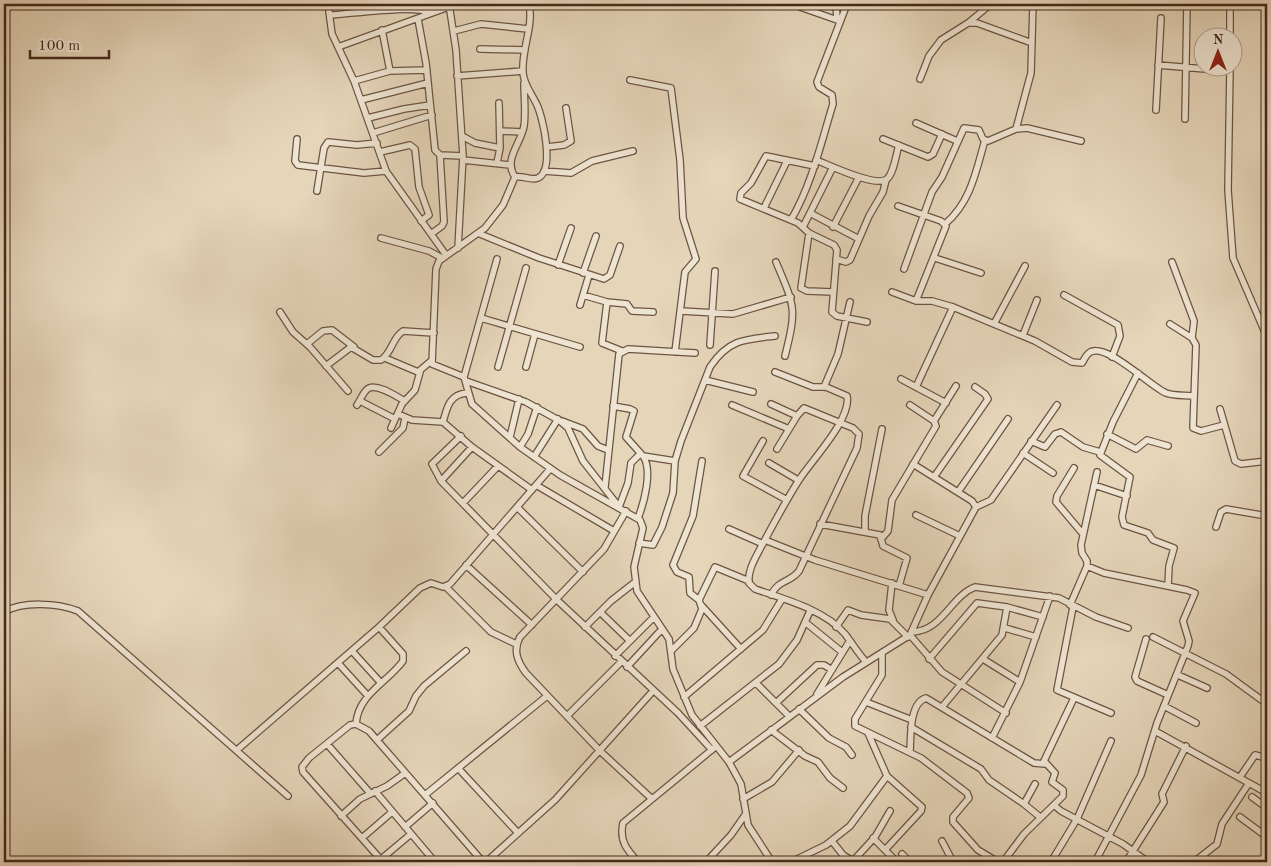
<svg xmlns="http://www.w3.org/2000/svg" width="1271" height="866" font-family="'Old Standard TT',serif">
<rect width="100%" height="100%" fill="#e5d5b9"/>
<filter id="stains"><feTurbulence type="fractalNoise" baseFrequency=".004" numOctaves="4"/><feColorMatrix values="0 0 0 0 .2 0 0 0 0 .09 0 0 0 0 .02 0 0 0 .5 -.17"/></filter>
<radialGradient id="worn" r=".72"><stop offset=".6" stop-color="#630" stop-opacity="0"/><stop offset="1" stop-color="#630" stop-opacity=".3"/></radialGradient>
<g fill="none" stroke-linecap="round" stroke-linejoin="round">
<defs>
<path id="street" d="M328,4l4,30 22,47 32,90 60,84
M449,4l7,46 7,106 -5,92
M529,4c5,22 -8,46 -6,69 1,12 9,21 14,32 6,13 18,65 1,73 -8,3 -15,-3 -23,-1l-12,28 -18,23 -46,33 -3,8 -4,95 32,13 8,27 48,43 40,28 80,45 3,8 -9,39 3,24 32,48 4,30 19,46 37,47 12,22 7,41 24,37
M836,4l1,16
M800,7l40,14
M330,15c23,-1 83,-11 101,-2
M418,19l8,44 9,87 5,5 23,1
M968,23l23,-19
M382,30l8,41
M454,31l27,-7 47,5
M1230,38v-34
M338,47l119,-43
M480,49l45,1
M1158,65l71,6
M1230,68l-2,122 5,68 34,79
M457,76l66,-5
M920,79l9,-23 12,-16 27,-17h9l55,20
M630,80l41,8 9,72 3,58 13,41 -11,13 -10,80
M354,81l36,-10 37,-1
M361,100l67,-17
M1156,110l5,-92
M368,118l36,-9 26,-4
M1185,119l2,-115
M916,123l41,18
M1016,129l15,-56 2,-69
M500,131l22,1
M373,133l59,-18
M462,136l13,7 25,5
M297,139l-2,22 3,4 66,8 22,-2
M883,139l45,18 5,-3 9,-20
M547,147l17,-2 7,-4 -5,-33
M380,152l30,-7 5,4 4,38 10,28 -8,6
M463,160l47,5
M816,160c13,5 60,28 71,19 7,-6 9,-25 12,-34
M497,163l3,-15 -1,-45
M815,166l-49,-10 -15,27 -10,10 -1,6 58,24 11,10 25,12 3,5 -5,62 5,4 30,6
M544,171l27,2 21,-12 41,-10
M515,177c-12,-18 6,-33 9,-51 2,-14 0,-29 0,-43
M317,191l7,-43 4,-6 29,3 20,-2
M898,206l43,15 5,5 -30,75
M764,208l23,-47
M810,213l49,26
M791,220c21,-36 30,-77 42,-116l-1,-9 -13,-8 -2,-5 30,-78
M945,224c26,-22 31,-53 40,-84
M803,227l30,-60
M833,227l26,-50
M809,233l-8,55 6,3 26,1
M431,234l11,-8 2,-4 -4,-67
M480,234l59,24 65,21 6,-4 10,-29
M381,238l48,13 13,7
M935,258l46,15
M836,259l10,3 4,-2 19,-44 14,-24 3,-12
M776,262c19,45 21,46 9,94
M1172,262l22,59 -2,17
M558,265l13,-37
M904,269l28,-77 10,-15 22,-49 15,2 4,9 5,2 28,-12 11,-1 54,13
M583,273l13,-37
M892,292l24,9h16l21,6 82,34 37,21 10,1c2,-3 4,-8 7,-10 15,-13 62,34 77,40 8,3 18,2 27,3
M583,295l24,7 20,2 5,7 21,1
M1064,295l54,30 2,11 -8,21
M607,302l-5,41 20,8
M580,305l9,-30
M681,311l52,3 58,-17
M280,312l13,20 17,15 38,44
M481,318l99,29
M994,324l31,-58
M1170,324l22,14 4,7 -3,83 8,3 23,-6
M1023,335l14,-35
M307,344l16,-13 9,-1 22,17
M710,345l5,-74
M385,358l33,14 13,-11
M326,366l25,-19 22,13h8c11,-7 11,-22 22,-29l31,2
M498,367l28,-99
M526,367l9,-33
M775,372l38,15h13l21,9c5,23 -36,65 -48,84 -14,22 -26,45 -38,67 -5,10 -14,24 -12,36l6,6c29,10 70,21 90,45 7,9 13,19 21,28
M1138,373l-25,49 -13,33 30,22 -8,40 2,8 24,8 5,7 21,8 -5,18 -1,20
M464,377l33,-118
M901,379l45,24
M705,380l48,12
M466,381l60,21 34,19 8,7 15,33 33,42
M824,387l14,-33 12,-52
M916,387l37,-80
M360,401l35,18
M771,404l26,12
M357,405c3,-4 7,-15 12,-17 10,-4 28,9 36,13
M732,405l57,24
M613,406l17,3 4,2 -8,26 17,19 32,5
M1220,409l15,52 6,3 26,-3
M398,414l14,6 31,2 29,25 60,43
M562,421l21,8 15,17 10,4
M934,421l22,-35
M443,422c4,-15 7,-28 24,-29
M391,428l11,-24 13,-14 5,-18
M1107,434l29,15 11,-9 21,6
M461,436l-29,28 9,17 116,119 121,113 34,37
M510,437l9,-38
M763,441l-20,35 44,24
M1031,441l14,6 10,-13 6,-2 22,15 17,5
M520,447l8,-13 9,-27
M379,452l24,-24 2,-10
M1023,453l30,20
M534,457l24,-38
M769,463l29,17
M1074,468l-17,28 -1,6 27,32
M934,477l54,-78 -3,-5 -10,-7
M441,481l31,-34
M536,485l78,46
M1094,485l33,11
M605,487l14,-133 9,-5 67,4
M958,492l50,-73
M463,503l35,-37
M517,507l66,65
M619,507l9,-24 3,-20 9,-9
M976,507l15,-7 66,-95
M626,511l-22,38 -84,88c-7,13 -3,24 6,36l74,78 52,48
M916,515l44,21
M638,518c6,-15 15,-48 5,-62
M820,524l60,11 3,11 24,12 -8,28
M1216,527l5,-15 5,-3 41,7
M729,529l34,15
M865,532v-16l17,-87
M881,539l7,-8 4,-31 44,-74 -2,-5 -24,-16
M765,540l50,20 113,35
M639,543l14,2 9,-18 11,-34 2,-32 6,-20 29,-74c18,-27 34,-28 65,-31
M466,565l66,60
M1087,566l17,7 83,17 8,3 -12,28 6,20 -1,5 -31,77 -16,52 -46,87
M892,583l-3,27 4,10
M446,587l45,45 25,12
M771,595c8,-16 19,-12 28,-24l58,-123 2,-14 -6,-6 -49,-20 -7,8 -20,33
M699,600l16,-33 34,14
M1070,605l17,-39v-5l-5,-8 -1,-8 16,-73
M702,606l39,43
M1073,607l-16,83 54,23
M4,612c19,-11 54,-9 74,-1l210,185
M600,612l30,29
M805,622l37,30
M585,627l26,-26 23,-18
M836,627l12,-17 13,5 29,4 18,18
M1005,628l31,9
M913,632c30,-2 38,-36 62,-45l84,11 37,19 32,11
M910,635l32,37 64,41
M1153,637l73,37 41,30
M1146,639l-11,38 2,4 31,14
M672,650l22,-22 8,-19 -3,-9 -9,-7 -1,-16 -12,-5 -4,-7 20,-49 9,-55
M352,651l29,32
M882,654v21l-27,44v7l66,32 46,35 2,5 -16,19v5l25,28 20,12
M615,656l39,-39
M929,659l48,-56 30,4 36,10
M983,659l37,23
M338,663l30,33
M627,667l35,-38
M1178,675l29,13
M756,683l33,33
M817,694l32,-52
M684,697l79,-67 19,-31
M866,702l46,18
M776,703l41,-38h7l8,5
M1164,706l32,17
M942,707l60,-72 5,-28
M799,709l30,29 17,9 6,8
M567,716l54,-54
M356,724c2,-30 31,-41 47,-63v-7l-24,-27
M700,726l79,-62 18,-24 13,-29
M911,727l70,42 8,11 35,24
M771,730l34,26 13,6 12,16 13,10
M1155,731l112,62
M868,733l19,43 35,31 -1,4 -36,39
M992,738l28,-56 30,-86
M377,740l32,-29 7,-15 8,-10 42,-35
M327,744l43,49
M237,750l142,-123 41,-39 11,-5 12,4 7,-3 100,-115
M910,751c1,-14 -1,-48 16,-53l108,65 11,1
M729,762l114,-85 67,-42 18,-40 48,-88 -4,-6 -59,-37
M458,768l60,65
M1240,777l15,-22 12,3
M1035,784l-11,20 16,13
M375,791l60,71
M425,795l122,-99
M1252,797l15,11
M743,799l29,-17 27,-32
M1055,806l6,5 62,33 25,18
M341,816l19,-17 27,-13 17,-12
M1240,817l27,20
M405,827l28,-24
M362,838l30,-26
M873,838l21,21
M832,841l11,14 10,6 22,-24 15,-26
M942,841l11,21
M902,854l8,8
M380,860l31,-26
M383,862l-80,-90 -1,-5 7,-9 41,-33 6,-1 13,7 114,131
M486,862l69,-62 98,-109
M638,862c-11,-12 -19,-21 -15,-39l91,-75
M706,862l25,-27 14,-20
M791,862l35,-17 24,-19 37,-50
M1003,862l21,-28 39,-38v-6l-11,-8 3,-9 -11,-12 30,-63
M1051,862l26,-43 34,-78
M1126,862l38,-60 -2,-8 24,-48
M1194,862l23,-18 5,-20 27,-41"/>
</defs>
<use href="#street" stroke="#6d5442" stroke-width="8"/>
<use href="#street" stroke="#eee4d2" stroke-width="5.5"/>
</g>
<rect width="1271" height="866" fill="none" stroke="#e5d5b9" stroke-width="20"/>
<rect x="5" y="5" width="1261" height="856" fill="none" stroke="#45291b" stroke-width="2.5"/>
<rect x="10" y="10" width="1251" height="846" fill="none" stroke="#45291b"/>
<g transform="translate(1218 52)"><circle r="24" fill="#eee4d2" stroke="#aa9989"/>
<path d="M0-4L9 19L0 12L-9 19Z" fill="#8f2418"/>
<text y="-8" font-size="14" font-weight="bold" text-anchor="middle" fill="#45291b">N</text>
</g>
<path d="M30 50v8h79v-8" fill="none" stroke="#45291b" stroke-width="2.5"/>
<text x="38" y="50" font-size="15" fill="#45291b" stroke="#eee4d2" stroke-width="4" paint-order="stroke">100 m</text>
<rect width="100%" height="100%" filter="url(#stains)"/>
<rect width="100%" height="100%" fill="url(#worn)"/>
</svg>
